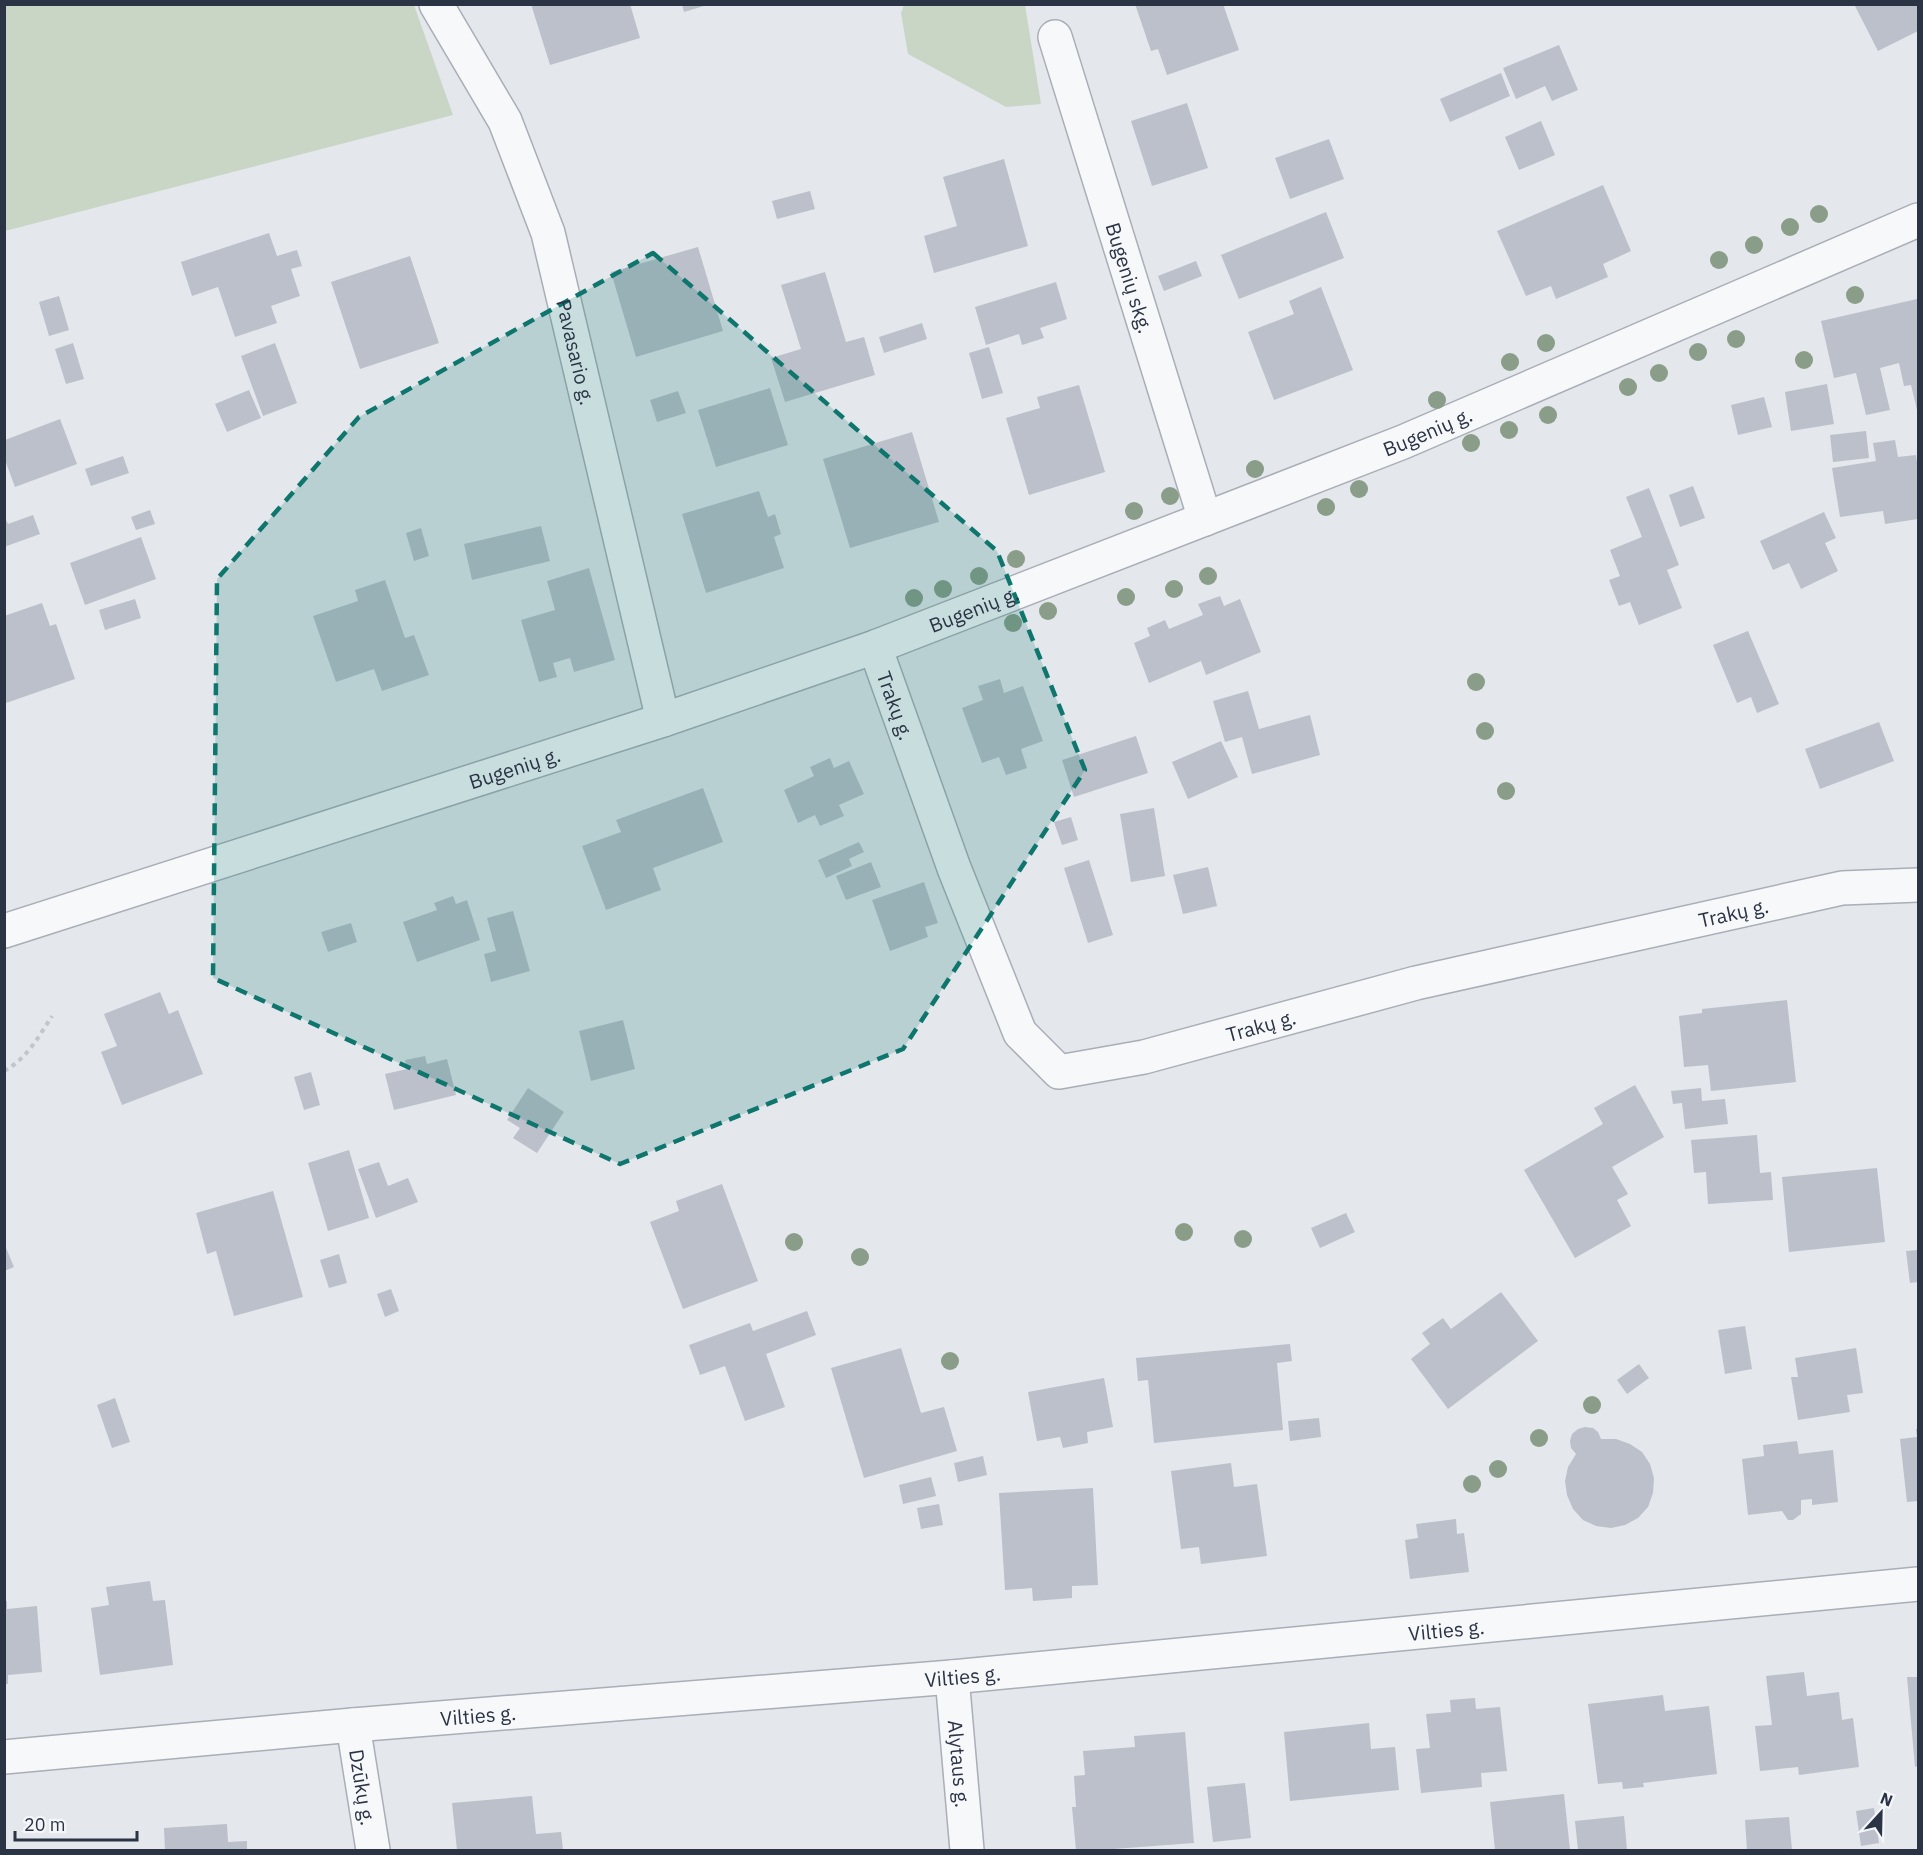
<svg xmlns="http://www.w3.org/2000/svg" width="1923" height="1855" font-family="'IBM Plex Sans',sans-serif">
<rect width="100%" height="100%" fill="#e4e7ec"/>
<path fill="#c9d6c5" d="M5,4l409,1 39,110 -448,116z
M904,5h121l16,99 -35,3 -98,-53 -7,-41z"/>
<path fill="#bbc0ca" d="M531,4h99l10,34 -90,27z
M682,4h25v1l-23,7z
M1135,4h88l16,46 -72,25 -9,-26 -7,2z
M1854,4h64v27l-40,20z
M1559,45l19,45 -26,11 -7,-15 -29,13 -13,-31z
M1501,73l9,23 -60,26 -10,-23z
M1187,103l21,65 -56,18 -21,-65z
M1541,121l14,34 -36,15 -14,-33z
M1329,139l15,40 -54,20 -15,-41z
M1004,159l24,87 -94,27 -10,-37 33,-10 -14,-49z
M1603,185l28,66 -28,13 5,13 -52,22 -5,-13 -25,10 -29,-65z
M810,191l5,18 -38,10 -5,-18z
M1326,212l18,46 -105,41 -18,-44z
M269,233l8,23 20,-6 5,16 -11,3 9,27 -29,10 6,17 -42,14 -17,-50 -26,9 -11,-34z
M698,247l25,84 -87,26 -25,-85z
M410,256l29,87 -79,26 -29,-87z
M1196,261l6,15 -38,15 -6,-15z
M825,272l21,70 18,-5 11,38 -90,27 -14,-44 30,-9 -20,-64z
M1056,282l11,37 -27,9 4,10 -22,7 -3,-11 -33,11 -11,-38z
M1321,287l32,83 -79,30 -26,-68 46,-18 -5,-13z
M59,296l10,34 -20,6 -10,-34z
M1917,299l1,6v109l-7,-29 -7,1 -5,-23 -19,5 10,42 -24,5 -10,-42 -22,5 -13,-57z
M922,323l5,16 -43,14 -5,-16z
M73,343l11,36 -18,5 -11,-35z
M275,343l22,60 -34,13 -22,-60z
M989,347l14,46 -21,6 -13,-46z
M1827,384l7,40 -43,7 -6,-39z
M1079,385l26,87 -76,23 -23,-77 34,-10 -3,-11z
M770,388l18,57 -72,22 -18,-57z
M249,390l12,28 -34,14 -12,-28z
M678,391l8,22 -29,9 -7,-22z
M1764,397l8,30 -34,8 -7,-30z
M60,419l17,45 -62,23 -10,-27v-20z
M1866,431l3,27 -36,4 -3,-27z
M912,432l27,90 -89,26 -27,-89z
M1895,440l3,17 18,-2 2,15v49l-33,5 -2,-13 -43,6 -8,-49 44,-7 -3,-18z
M123,456l6,17 -38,13 -6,-17z
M1693,486l12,32 -25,9 -11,-32z
M1649,488l30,77 -12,5 15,38 -43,17 -9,-23 -11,4 -10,-26 11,-4 -10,-26 32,-13 -16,-40z
M759,491l9,26 7,-3 6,20 -7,3 10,31 -78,25 -24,-79z
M150,510l5,14 -19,6 -5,-13z
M1824,512l12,26 -11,5 13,28 -37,18 -12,-26 -16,7 -13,-29z
M33,515l7,19 -36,13v-31l4,8z
M541,526l9,35 -78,19 -8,-36z
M421,528l8,28 -15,5 -8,-28z
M141,537l15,42 -71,26 -15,-42z
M589,568l26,92 -41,12 -4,-14 -17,5 4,14 -18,5 -18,-62 34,-10 -8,-29z
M385,580l20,58 9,-3 15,40 -47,16 -8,-22 -38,13 -23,-66 45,-15 -3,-11z
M1220,596l4,10 16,-7 21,53 -55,23 -5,-14 -52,22 -15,-40 16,-7 -3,-8 18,-8 4,9 34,-14 -5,-11z
M135,599l6,19 -36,12 -6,-20z
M42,603l8,23 6,-2 19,55 -69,24 -2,-87z
M1748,631l31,73 -22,9 -6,-16 -14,6 -24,-58z
M1000,679l4,14 19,-7 20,55 -22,8 6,19 -21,7 -7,-18 -17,6 -20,-55 21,-8 -5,-14z
M1248,691l11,38 51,-14 10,40 -68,19 -10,-37 -17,5 -12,-41z
M1879,722l15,39 -74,28 -15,-40z
M1136,736l12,37 -74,24 -12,-37z
M1221,741l17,36 -50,22 -16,-37z
M830,758l4,10 15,-7 15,33 -25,11 5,11 -24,10 -5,-11 -17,8 -14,-33 30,-14 -4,-9z
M703,788l20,54 -70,26 8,22 -55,20 -24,-64 39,-14 -5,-12z
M1154,808l11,68 -34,6 -11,-68z
M1071,817l7,23 -16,5 -8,-23z
M859,842l5,10 -15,7 3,7 -26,12 -8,-18z
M1089,860l24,75 -25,8 -24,-75z
M871,862l10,25 -35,13 -10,-24z
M1208,867l9,39 -34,8 -10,-39z
M924,882l14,41 -13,4 3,10 -38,14 -18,-51z
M453,896l3,8 11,-4 13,40 -63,22 -14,-40 34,-12 -3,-7z
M513,911l17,60 -39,11 -7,-28 12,-3 -9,-33z
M351,923l6,19 -29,10 -7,-20z
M160,992l9,22 9,-4 25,64 -81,31 -21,-53 16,-6 -13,-32z
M1787,1000l9,82 -85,9 -3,-26 -24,2 -5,-51 23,-3v-4z
M623,1020l12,49 -44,12 -12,-50z
M425,1056l2,8 20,-5 9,36 -62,15 -9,-36 22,-5 -2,-9z
M311,1072l9,33 -16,5 -10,-33z
M1635,1085l29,52 -52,30 16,27 -11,6 14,26 -56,32 -51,-88 79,-46 -9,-16z
M528,1088l36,24 -27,41 -24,-15 7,-10 -13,-8z
M1701,1088l1,13 23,-2 3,25 -43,5 -3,-26 -9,1 -2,-13z
M1757,1135l3,38 11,-1 2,28 -65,4 -2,-32 -12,1 -3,-33z
M349,1150l20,68 -41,13 -20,-68z
M379,1162l9,24 20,-8 10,24 -42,16 -18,-49z
M1877,1168l8,74 -96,10 -7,-75z
M722,1184l36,97 -75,28 -33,-87 29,-11 -3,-10z
M273,1191l30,106 -69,19 -18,-65 -9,3 -11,-41z
M1346,1213l9,19 -35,16 -9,-20z
M4,1243l10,24 -10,4z
M1918,1250v32l-8,1 -4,-32z
M339,1254l8,29 -18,5 -9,-28z
M391,1289l8,22 -14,6 -8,-23z
M1501,1292l37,49 -90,68 -37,-50 19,-15 -8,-11 21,-15 8,11z
M807,1311l9,24 -50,19 19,53 -40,14 -20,-55 -25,9 -11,-30 61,-22 3,8z
M1745,1326l7,43 -27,5 -7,-44z
M1290,1344l2,17 -15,2 6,67 -129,13 -6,-63 -10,1 -2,-23z
M901,1348l20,65 23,-6 13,44 -93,27 -33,-110z
M1856,1348l7,45 -16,2 3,17 -52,8 -7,-43h7l-3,-19z
M1639,1364l10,14 -22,16 -10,-14z
M1104,1378l9,49 -26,5 1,11 -25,5 -3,-11 -23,4 -9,-49z
M115,1398l15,44 -18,6 -15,-43z
M1319,1418l2,19 -31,4 -2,-20z
M1585,1427l8,1 5,4 3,7h15l14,5 12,8 8,12 4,14 -1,15 -5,14 -10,11 -13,7 -14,3 -15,-2 -13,-6 -10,-11 -6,-14 -2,-14 3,-14 8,-13 -5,-6 -1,-7 2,-7 6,-5z
M1916,1429h2v72l-11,1 -7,-63 17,-2z
M1797,1441l2,13 34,-4 5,52 -26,3v-6l-11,1v14l-8,6h-5l-6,-9 -34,4 -6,-56 22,-3 -1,-11z
M983,1456l4,19 -29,7 -4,-19z
M1231,1463l3,24 23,-3 10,72 -66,8 -2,-17 -18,2 -10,-78z
M931,1477l5,19 -33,8 -4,-19z
M1093,1488l5,97 -26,1v12l-39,3 -1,-13 -27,2 -6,-97z
M939,1504l4,21 -22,4 -4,-21z
M1456,1519l1,15 7,-1 5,39 -59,7 -5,-39 13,-2 -2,-14z
M150,1581l3,20 12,-1 8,65 -73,10 -9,-67 18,-3 -3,-18z
M5,1601h2v8l30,-3 5,66 -34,3v9h-3z
M1804,1672l3,24 32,-4 3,28 11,-2 6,49 -60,8 -1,-8 -38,4 -5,-45 17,-1 -6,-49z
M1907,1677h11v89l-3,1z
M1663,1695l2,16 44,-5 8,68 -74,9 1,4 -21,2 -1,-7 -24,2 -10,-80z
M1475,1698l1,11 24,-2 7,64 -26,2 1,14 -61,6 -5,-44 14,-1 -4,-34 25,-2 -1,-12z
M1369,1723l2,26 24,-2 4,43 -109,11 -6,-69z
M1185,1732l9,111 -94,7h-24l-4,-43h4l-2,-31 11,-1 -2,-24 52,-4 -1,-11z
M1245,1783l6,55 -38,4 -6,-55z
M1564,1794l6,56h-75l-5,-48z
M532,1796l4,38 25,-2 2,18h-106l-5,-47z
M1874,1808l5,35 -18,3 -5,-35z
M1624,1816l3,34h-49l-3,-29z
M1789,1817l3,33h-45l-2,-30z
M227,1824l1,18 19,-1v9h-82l-1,-22z"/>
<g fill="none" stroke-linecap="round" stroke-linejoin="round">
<defs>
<g id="minor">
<path id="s1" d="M436,4l69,117 43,112 115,487"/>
<path id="s2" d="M1055,37l150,482"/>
<path id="s3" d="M875,647l79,221 66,165 39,39 85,-15 272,-74 426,-95 76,-3"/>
<path id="s4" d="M4,931l659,-211 212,-73 528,-205 515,-222"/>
<path id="s5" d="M952,1677l15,173"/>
<path id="s6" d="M353,1725l20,125"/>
<path id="s7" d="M4,1757l349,-32 599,-48 966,-93"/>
</g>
</defs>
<use href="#minor" stroke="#a9aeb7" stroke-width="36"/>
<path stroke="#c2c5cb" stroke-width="4" stroke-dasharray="4.5 4.5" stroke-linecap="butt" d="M4,1071c22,-11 35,-35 48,-55"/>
<use href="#minor" stroke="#f7f8fa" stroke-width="33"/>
</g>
<g fill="#899d89">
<circle cx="1819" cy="214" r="9"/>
<circle cx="1790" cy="227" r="9"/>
<circle cx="1754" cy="245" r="9"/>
<circle cx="1719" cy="260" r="9"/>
<circle cx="1855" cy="295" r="9"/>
<circle cx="1736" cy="339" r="9"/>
<circle cx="1546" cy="343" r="9"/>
<circle cx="1698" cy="352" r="9"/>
<circle cx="1804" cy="360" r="9"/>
<circle cx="1510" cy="362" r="9"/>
<circle cx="1659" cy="373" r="9"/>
<circle cx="1628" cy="387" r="9"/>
<circle cx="1437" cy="400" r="9"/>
<circle cx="1548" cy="415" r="9"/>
<circle cx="1509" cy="430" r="9"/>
<circle cx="1471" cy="443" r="9"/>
<circle cx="1255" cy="469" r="9"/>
<circle cx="1359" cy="489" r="9"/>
<circle cx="1170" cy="496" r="9"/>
<circle cx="1326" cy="507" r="9"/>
<circle cx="1134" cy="511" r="9"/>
<circle cx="1016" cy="559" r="9"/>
<circle cx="979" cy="576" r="9"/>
<circle cx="1208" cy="576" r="9"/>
<circle cx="943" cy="589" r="9"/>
<circle cx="1174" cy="589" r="9"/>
<circle cx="1126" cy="597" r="9"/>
<circle cx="914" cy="598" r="9"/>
<circle cx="1048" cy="611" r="9"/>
<circle cx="1013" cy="623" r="9"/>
<circle cx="1476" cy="682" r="9"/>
<circle cx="1485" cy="731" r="9"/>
<circle cx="1506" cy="791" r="9"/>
<circle cx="1184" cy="1232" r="9"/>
<circle cx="1243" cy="1239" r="9"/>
<circle cx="794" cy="1242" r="9"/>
<circle cx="860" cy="1257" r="9"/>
<circle cx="950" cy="1361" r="9"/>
<circle cx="1592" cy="1405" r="9"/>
<circle cx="1539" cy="1438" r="9"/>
<circle cx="1498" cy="1469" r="9"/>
<circle cx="1472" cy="1484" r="9"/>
</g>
<path fill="#0f766e" fill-opacity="0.2" stroke="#0f766e" stroke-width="4.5" stroke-dasharray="12 8" stroke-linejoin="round" d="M653,253l344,298 88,219 -182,279 -283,115 -407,-186 4,-399 142,-162z"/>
<g text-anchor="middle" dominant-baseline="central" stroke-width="4.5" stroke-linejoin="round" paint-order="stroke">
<g font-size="20" fill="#2b3445" stroke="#f4f6f9">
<text stroke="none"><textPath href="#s2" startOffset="252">Bugenių skg.</textPath></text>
<text stroke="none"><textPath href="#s1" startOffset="378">Pavasario g.</textPath></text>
<text stroke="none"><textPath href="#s4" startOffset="1509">Bugenių g.</textPath></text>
<text stroke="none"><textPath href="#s4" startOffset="1022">Bugenių g.</textPath></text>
<text stroke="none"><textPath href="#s3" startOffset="62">Trakų g.</textPath></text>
<text stroke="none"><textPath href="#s4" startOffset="536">Bugenių g.</textPath></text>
<text stroke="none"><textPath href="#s3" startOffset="1161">Trakų g.</textPath></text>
<text stroke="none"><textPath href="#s3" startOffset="675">Trakų g.</textPath></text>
<text stroke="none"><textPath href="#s7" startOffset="1448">Vilties g.</textPath></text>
<text stroke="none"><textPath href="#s7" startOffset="962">Vilties g.</textPath></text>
<text stroke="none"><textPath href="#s7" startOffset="476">Vilties g.</textPath></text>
<text stroke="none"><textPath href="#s5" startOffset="87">Alytaus g.</textPath></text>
<text stroke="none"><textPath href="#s6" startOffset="63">Dzūkų g.</textPath></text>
</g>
</g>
<rect width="1923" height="1855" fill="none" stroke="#2b3445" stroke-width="12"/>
<g transform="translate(1881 1813) rotate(22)" stroke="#f4f6f9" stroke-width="4.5" paint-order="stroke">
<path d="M0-4.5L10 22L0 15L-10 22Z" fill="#2b3445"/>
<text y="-9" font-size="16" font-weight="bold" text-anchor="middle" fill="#2b3445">N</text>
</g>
<path d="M15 1831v9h122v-9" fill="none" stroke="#2b3445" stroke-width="3"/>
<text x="24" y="1831" font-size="18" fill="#2b3445" stroke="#f4f6f9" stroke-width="4.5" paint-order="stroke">20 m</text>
</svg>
